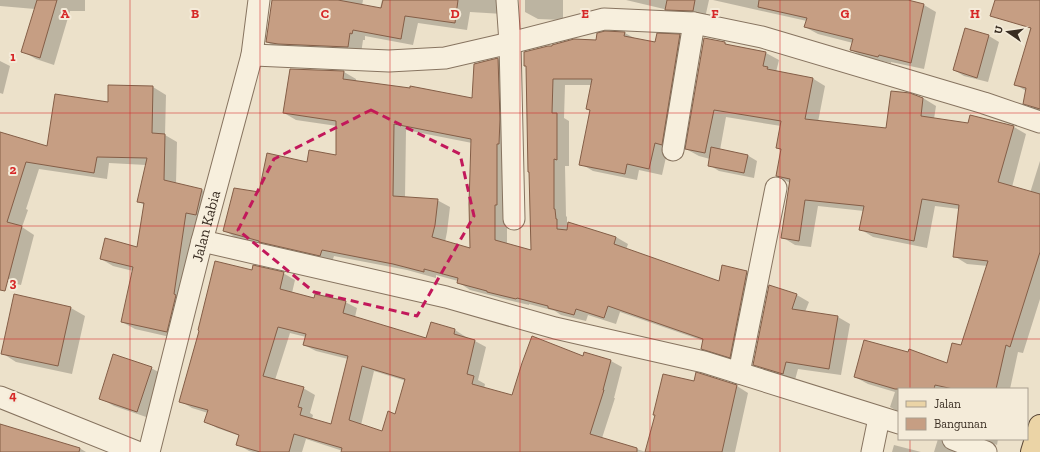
<svg xmlns="http://www.w3.org/2000/svg" width="1040" height="452" font-family="'Zilla Slab',serif">
<rect width="100%" height="100%" fill="#ece1ca"/>
<path fill="#0003" fill-rule="evenodd" d="M0,0h85v11h-15l-16,54 -18,-6 -14,-8 13,-42 -35,-3z
M273,0h90l-1,6 18,3 2,-9h122l-1,14 -33,-2 -3,18 -49,-7 -5,22 -48,-9v4h-2l-2,14 -82,-5 -12,-7z
M525,0h38v20l-25,-1 -13,-7z
M626,0h83l-4,18 -29,-2 -12,-7z
M713,0h190l21,5 12,7 -12,57 -33,-7v1l-27,-6 -13,-7 2,-7 -35,-9 -13,-7 2,-6z
M1010,0h30v112l-16,-9 2,-12 -11,-7 15,-50h-1l1,-6 -2,-1z
M965,30l24,6 10,6 -11,40 -24,-6 -10,-6z
M605,32l20,1 11,6 20,4 24,-8 12,7 -30,133 -23,-5 -2,10 -44,-9 -12,-7 10,-53 -4,-2 5,-24h-27l-1,33 5,3v45h-4l1,50 1,1v6l49,14 12,7 -2,6 94,32 27,-10 12,7 -17,85 -28,-8 -12,-8 2,-7 -84,-29 -4,12 -28,-9 -2,6 -25,-6 -6,-4 -26,-7v1l-29,-7 -3,-1 -27,-7 -12,-8v-1l-22,-6v3l-29,-8 -73,-14 -2,6 -96,-24 -12,-8 35,-36 49,-31 29,-7v-30l-41,-6 -12,-7 6,-43 54,2 12,7v3l117,17 2,-35 23,-5 12,7 -3,146v33l25,6 -5,-185 70,-25zM406,130l66,13 -1,106 -26,-7 2,-10 3,-25 -13,-7 -32,-2z
M705,39l20,4 6,3 35,7 13,7 -3,12 36,6 13,8 -7,36 69,7 22,-35 14,4 13,8 -2,13 34,6 46,2 12,7 -14,53 18,6 10,-32v138l-17,54 -5,-1 -8,37h-111v23l-9,-5 5,-15 -27,-8 -13,-7 93,-13 14,-18 26,-80 -21,-2 -13,-8 5,-47 -24,-3 -8,42 -54,-11 -13,-8 4,-18 -46,-5 -7,41 -16,-2 -13,-8 8,-54 -12,-7 3,-26 -4,-2 4,-22 -55,-9 -6,33 27,5 10,6 -3,17 -35,-7 -10,-6 1,-6 -11,-3 -13,-7z
M0,61l10,5 -7,28 -3,-1z
M109,86l44,1 13,8 -1,40 12,7 -1,42 26,6 13,7 -36,142 -44,-10 -13,-7 11,-51 -20,-5 -12,-7 37,-11 6,-43 -6,-4 8,-36 -37,-2 -2,16 -68,-10 -13,40 2,1 -6,17 12,8 -13,50 -21,-5v-147l48,14 61,-44z
M253,271l30,2 12,7 -3,13 23,6 30,3 12,6 -2,9 72,23 28,-10 11,7v1l9,3 11,6 -8,33 7,4 -1,5 29,7 71,-39 1,-4 26,8 11,6 -8,31h1l-13,40 44,14 48,-69 43,3 11,7 -13,59h-393l1,-1 -37,-12 -4,13h-49l-4,-1 -12,-7 3,-8 -23,-8 -12,-7 3,-8 -16,-5 -12,-7zM290,333l16,4 -2,8 12,6 32,8 -17,66 -19,-6 1,-4 -3,-2 5,-18 -12,-7 -28,-8zM374,371l32,10 -11,34 -13,17 -21,-7z
M770,286l27,9 12,7 -4,10 33,5 12,7 -9,51 -43,-6 -3,11 -29,-9 -12,-7z
M71,308l14,8 -13,58 -56,-12 -14,-9z
M151,368l15,8 -14,43 -38,-13 -14,-8z
M0,425l81,24 5,3h-86z
M938,439h19l-3,10 1,3h-21z
M982,439h16l-1,6z
M894,445l27,7h-29z"/>
<path fill="#c69e83" stroke="#845e47" fill-rule="evenodd" d="M37,0h20l-17,58 -19,-6z
M272,0h66l43,8 2,-8h75l-3,23 -50,-7 -4,23 -48,-9 -1,4 -2,-1 -2,14 -70,-3 -12,-2z
M667,0h28l-2,11 -28,-1z
M759,0h149l16,4 -13,59 -32,-8 -1,2 -28,-7 3,-11 -49,-12 3,-9 -49,-11z
M995,0h45v109l-17,-5 3,-16 -12,-3 17,-57 -41,-12z
M965,28l24,7 -12,43 -24,-8z
M605,31l20,1 -1,4 31,6 2,-9 23,1 -18,111 -7,-2 -6,26 -22,-5 -2,10 -46,-9 11,-55 -4,-1 6,-30h-39l-1,34h5v47l-3,-1v50h1l1,10h1v10l10,1 1,-8 48,15 -2,7 105,37 3,-16 25,6 -17,87 -29,-9 2,-10 -95,-33 -4,12 -28,-9 -2,6 -26,-7v-2l-31,-8 -1,1 -29,-7v-1l-30,-8 1,-5 -34,-9v3l-31,-8 -71,-14 -2,6 -61,-14v-1l-36,-10 11,-43 25,4 8,-39 40,9 2,-12 27,5v-34l-53,-8 7,-44 54,2 -1,8 67,9v-2l62,12 2,-34 24,-6 2,61 -1,25h-2v61h-2v35l36,10 -2,-78h-1l-2,-106h-2v-14l24,-6h4v-1l22,-6 22,1 1,-7zM394,124l77,15 -2,65 1,44 -38,-11 3,-12 3,-26 -45,-3z
M704,38l21,4v2l41,8 -3,14 5,1 -1,2 46,9 -8,41 81,9 5,-37 19,2 13,5 -2,18 47,7 2,-8 44,11 -16,56 42,12v58l-30,95 -4,-2 -10,44h-43l-18,-4 -1,4h-39l-41,-12 10,-37 44,12 1,-3 38,14 5,-20 9,2 27,-84 -35,-4 6,-52 -37,-6 -8,42 -55,-11 5,-24 -59,-6 -6,41 -18,-3 9,-59 -14,-3 5,-27 -5,-1 5,-27 -67,-11 -9,43 -20,-4z
M108,85l45,1 -1,47 13,1 -1,46 38,9 -6,26 -10,-2 -12,81 2,1 -9,37 -46,-10 12,-55 -33,-8 5,-21 32,9 7,-44 -7,-1 10,-44 -50,-1 -3,16 -68,-11 -19,60 15,4 -17,65 -5,-1v-158l47,14 8,-52 53,8z
M711,147l37,8 -4,18 -36,-7z
M215,261l37,9 1,-5 31,7 -4,17 34,9 1,-4 31,7 -3,12 83,25 5,-16 24,7 -1,5 21,6 -8,34 7,2 -2,8 40,11 10,-32 10,-27 51,20 1,-4 27,8 -8,30h1l-14,44 47,14v4h-296l1,-4 -48,-14 -5,18h-29l-24,-7 3,-10 -35,-13 4,-12 -29,-8 20,-71 -1,-1zM278,327l28,7 -3,11 45,11 -17,68 -31,-9 2,-7 -4,-1 6,-20 -41,-11zM362,366l43,13 -10,35 -7,-3 -6,20 -33,-11z
M769,285l28,9 -5,15 46,7 -9,53 -43,-7 -3,12 -30,-9z
M14,294l57,13 -13,59 -57,-12z
M113,354l39,13 -15,45 -38,-13z
M696,372l41,13 -15,67h-77l10,-37h-2l10,-41 31,7z
M0,424l80,24 -1,4h-79z"/>
<g fill="none" stroke-linecap="round" stroke-linejoin="round">
<defs>
<g id="minor">
<path d="M507,0l3,43 4,176"/>
<path d="M252,55l137,6 56,-3 65,-15 94,-24 90,4 68,14 222,66 56,19"/>
<path d="M673,150l21,-127"/>
<path d="M202,241l244,56 109,31 149,34 195,61"/>
<path d="M739,373l37,-185"/>
<path d="M0,397l137,55"/>
<path d="M953,439l33,13"/>
<path id="s1" d="M149,452l53,-211 50,-186 7,-55"/>
<path d="M872,452l7,-34"/>
</g>
<path id="major" d="M1032,452l8,-26"/>
</defs>
<use href="#minor" stroke="#877460" stroke-width="23"/>
<use href="#major" stroke="#564333" stroke-width="24"/>
<use href="#minor" stroke="#f7efdd" stroke-width="21"/>
<use href="#major" stroke="#ebd4a6" stroke-width="22"/>
</g>
<path fill="none" stroke="#c2185b" stroke-width="3" stroke-dasharray="8 5" stroke-linejoin="round" d="M371,110l89,44 14,62 -57,100 -103,-24 -76,-62 36,-71z"/>
<path fill="none" stroke="#d62828" stroke-width="1" stroke-opacity="0.55" d="M130,0v452M260,0v452M390,0v452M520,0v452M650,0v452M780,0v452M910,0v389M0,113h1040M0,226h1040M0,339h1040M910,439v13"/>
<g text-anchor="middle" dominant-baseline="central" stroke-width="4" stroke-linejoin="round" paint-order="stroke">
<g font-size="15" fill="#392d22" stroke="#f4ebd9">
<text stroke="none"><textPath href="#s1" startOffset="233">Jalan Kabia</textPath></text>
</g>
</g>
<g font-size="13" text-anchor="middle" font-weight="bold" fill="#d62828" stroke="#f4ebd9" stroke-width="4" stroke-linejoin="round" paint-order="stroke">
<text x="65" y="18">A</text>
<text x="195" y="18">B</text>
<text x="325" y="18">C</text>
<text x="455" y="18">D</text>
<text x="585" y="18">E</text>
<text x="715" y="18">F</text>
<text x="845" y="18">G</text>
<text x="975" y="18">H</text>
<text x="13" y="61">1</text>
<text x="13" y="174">2</text>
<text x="13" y="287">3</text>
<text x="13" y="400">4</text>
</g>
<rect x="898" y="388" width="130" height="52" fill="#f4ebd9" stroke="#a99f90"/>
<rect x="906" y="401" width="20" height="6" fill="#ebd4a6" stroke="#a99f90"/>
<text x="934" y="408" font-size="12" fill="#392d22">Jalan</text>
<rect x="906" y="418" width="20" height="12" fill="#c69e83" stroke="#a99f90"/>
<text x="934" y="428" font-size="12" fill="#392d22">Bangunan</text>
<g transform="translate(1008 32) rotate(283)" stroke="#f4ebd9" stroke-width="3" paint-order="stroke">
<path d="M0-3L7 15L0 10L-7 15Z" fill="#392d22"/>
<text y="-6" font-size="11" font-weight="bold" text-anchor="middle" fill="#392d22">U</text>
</g>
</svg>
